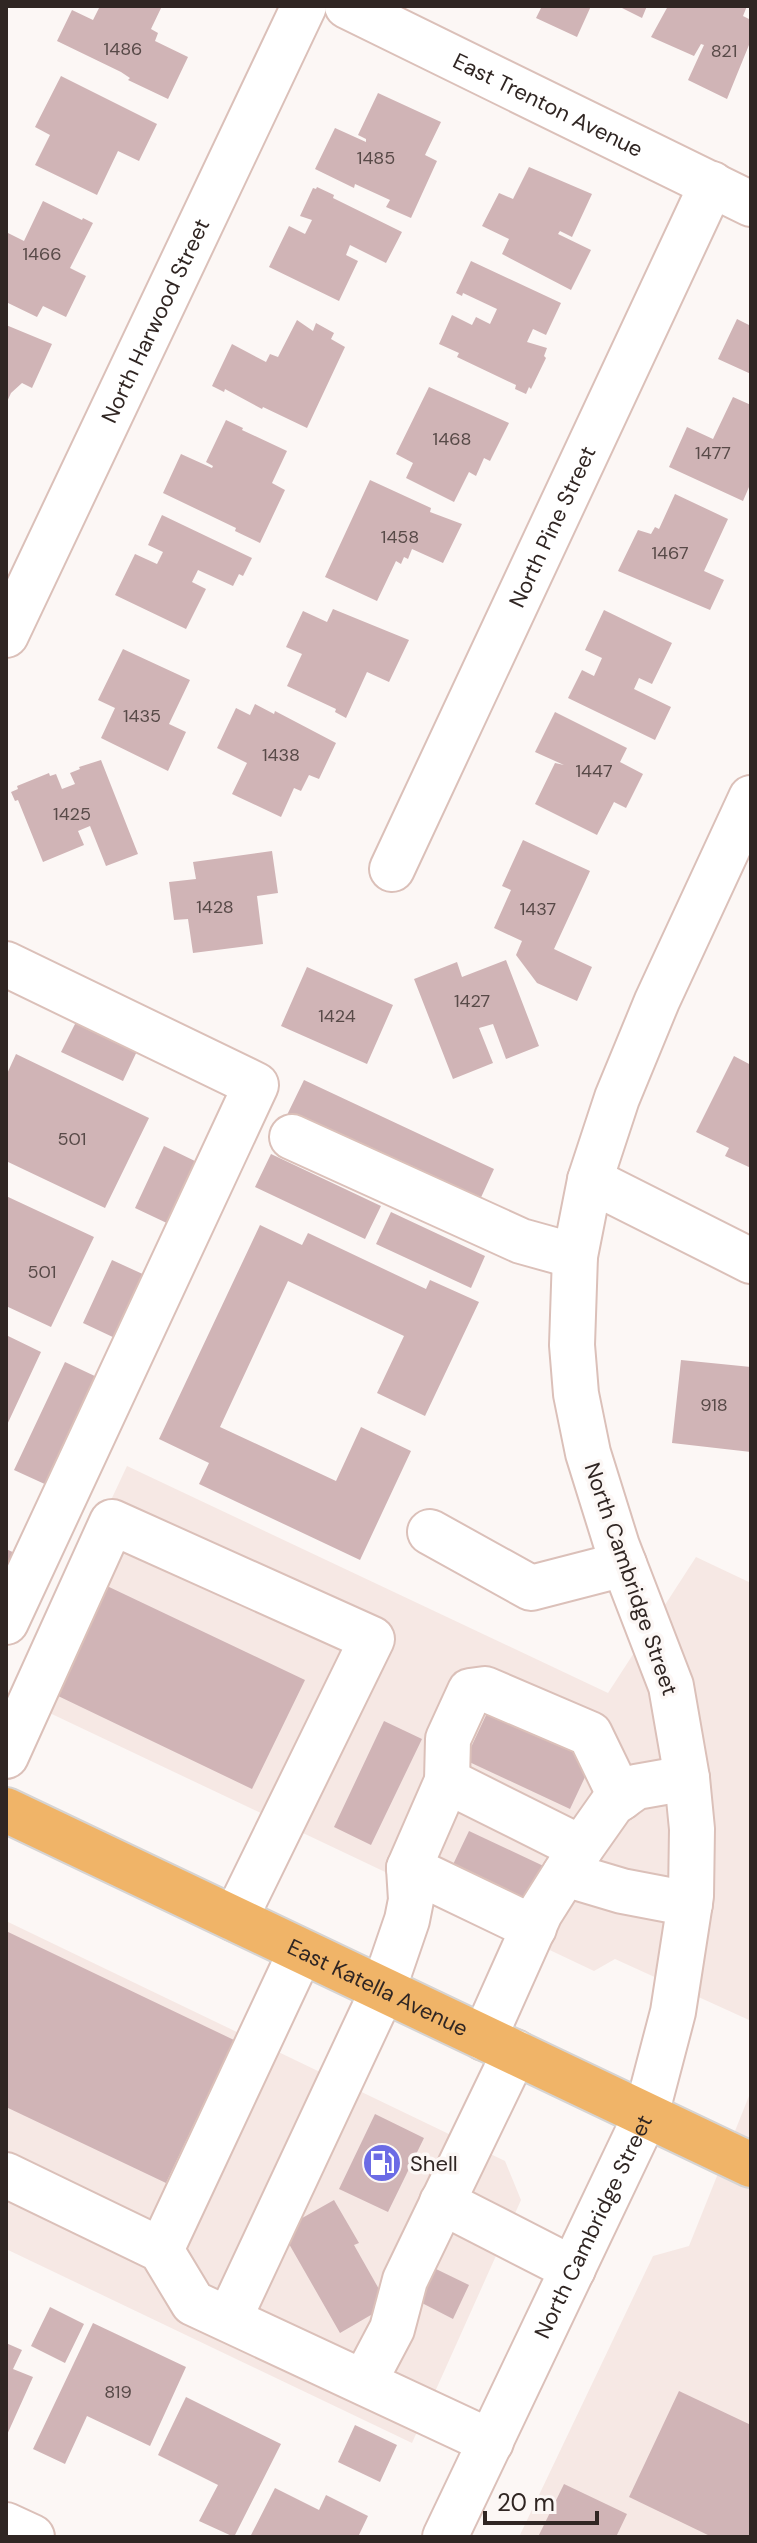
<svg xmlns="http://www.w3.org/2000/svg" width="757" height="2543" font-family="'DM Sans',sans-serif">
<rect width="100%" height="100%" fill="#fcf7f5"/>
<path fill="#f6e8e4" d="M127,1466l481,227 88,-136 55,26v441l-2,-4 -134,-61 -21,12 -576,-273z
M6,1921l499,240 16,39 -109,243 -406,-194z
M751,2091v446h-232l134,-281 36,-10z"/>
<path fill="#d0b4b6" d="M100,6h62l-11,23 7,4 -3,8 33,16 -20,42 -40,-19 2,-2 -9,-6 -64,-31 15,-31 21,10z
M542,6h49l-14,31 -41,-19z
M618,6h29l-5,12z
M668,6h79l-4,10 8,4v20l-24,59 -39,-19 16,-35 -3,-1 -7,12 -43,-19z
M61,76l96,48 -18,37 -21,-10 -21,44 -62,-30 15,-30 -15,-8z
M378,93l63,29 -16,33 12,6 -26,57 -25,-11 4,-7 -35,-16 -1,4 -39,-19 20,-41 31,14v-3l-8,-4z
M529,167l63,27 -20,43 -12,-6 -2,3 33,16 -20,40 -69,-36 7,-15 -27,-13 17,-33 14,6z
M317,187l17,8 -1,3 69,34 -16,31 -36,-18 -4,10 12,6 -19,40 -70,-34 20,-41 16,8 7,-14 -12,-4 13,-28 3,1z
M43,201l39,19 1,-2 10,5 -23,45 16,8 -20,41 -23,-11 -6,11 -31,-15v-70l18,9z
M471,261l90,42 -15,32 -13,-6 -6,13 20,6 -3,8 2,2 -15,31 -2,-2 -3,7 -11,-5 1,-4 -59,-28 2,-4 -20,-9 13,-29 20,10 4,-8 14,7 7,-15 -34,-16 -1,3 -6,-3z
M737,319l14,7v48l-33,-15z
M297,320l16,11 3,-8 18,10 -3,6 14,8 -38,81 -44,-21 -1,2 -37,-20 -1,3 -12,-6 20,-42 34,18 4,-8 8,3z
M6,325l46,19 -20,44 -10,-5 -11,10 -5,11z
M429,387l80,36 -19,38 -6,-3 -8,18 -7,-4 -15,30 -48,-24 7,-15 -17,-9z
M733,397l18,8v83l-2,-1 -6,14 -74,-34 18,-40 26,12z
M226,420l17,8 -1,2 45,21 -15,32 13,7 -25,53 -25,-12 1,-3 -73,-35 18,-39 31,14 1,-2 -7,-4z
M370,480l61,28 -1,4 32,12 -19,39 -31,-14 -4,10 -4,-2 -3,7 -5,-3 -19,40 -52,-24z
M675,494l53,25 -24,52 20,9 -14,30 -92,-39 20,-41 13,4 4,-7 4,2z
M162,515l90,43 -9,18 -4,-2 -6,12 -35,-16 -6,12 14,7 -20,40 -71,-34 20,-41 22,10 6,-12 -15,-7z
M333,609l76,31 -20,42 -22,-10 -21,46 -11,-6 1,-3 -49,-23 15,-32 -16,-7 17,-36 24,11z
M604,610l68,33 -20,41 -13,-6 -5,11 37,18 -16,33 -87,-42 14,-28 12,6 8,-18 -17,-8z
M123,649l67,31 -21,44 17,8 -18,39 -67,-33 14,-30 -17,-8z
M255,704l19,10 1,-3 61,32 -17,36 -10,-4 -8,16 -7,-3 -13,29 -49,-23 15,-31 -30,-15 19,-40 14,7z
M555,712l72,36 -7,14 23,12 -17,34 -12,-6 -17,33 -62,-31 20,-41 9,2 -29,-13z
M101,760l37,94 -32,12 -16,-40 -12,5 6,14 -41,17 -25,-62 -3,1 -4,-9 7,-3 -1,-3 32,-13 1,3 6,-2 6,15 13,-5 -5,-11 10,-4 -1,-2z
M523,840l67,31 -36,78 38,18 -15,34 -40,-18 -21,-28 6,-14 -28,-13 17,-38 -9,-4z
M272,851l6,42 -21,3 6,48 -70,9 -5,-34 -14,1 -5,-38 27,-3 -3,-17z
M506,960l33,86 -33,13 -13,-35 -14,4 14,35 -40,16 -39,-100 43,-17 5,15z
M307,967l86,38 -26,59 -86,-38z
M78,1018l61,29 -16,34 -62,-29z
M16,1054l133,64 -44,90 -99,-47v-85z
M734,1056l17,9v103l-26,-12 4,-8 -33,-16z
M304,1080l190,89 -16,35 -191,-89z
M164,1146l35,17 -28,62 -36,-17z
M271,1154l110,52 -16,33 -110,-52z
M6,1196l88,41 -43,90 -45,-21z
M391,1212l94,44 -14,32 -95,-44z
M260,1225l42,20 6,-12 118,56 4,-9 49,22 -54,114 -48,-23 27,-57 -116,-55 -68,146 116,54 25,-54 50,24 -51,109 -161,-76 10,-21 -50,-24z
M112,1260l35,16 -30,63 -34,-16z
M6,1335l35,17 -35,75z
M681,1360l70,7v85l-79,-9z
M65,1362l34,16 -50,108 -35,-16z
M6,1549l11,5 -11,23z
M107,1586l198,94 -53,109 -196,-94z
M488,1711l105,49 -23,49 -105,-49z
M384,1721l38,18 -51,106 -37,-18z
M469,1831l83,39 -21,44 -83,-39z
M6,1931l228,109 -68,143 -160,-76z
M375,2114l49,24 -36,74 -49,-23z
M334,2200l25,43 -5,2 34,60 -48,28 -59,-103z
M436,2269l33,16 -16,34 -33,-17z
M50,2307l34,17 -19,39 -34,-17z
M93,2323l93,44 -36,79 -63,-30 -22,48 -32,-15z
M6,2343l16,7 -9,19 20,8 -27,60z
M679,2391l72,34v112h-39l-83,-40z
M186,2397l95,47 -47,93 -35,-16 19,-36 -60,-30z
M355,2425l42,20 -17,37 -42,-20z
M564,2484l63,30 -11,23h-78z
M275,2488l44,22 7,-15 42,21 -10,21h-108z"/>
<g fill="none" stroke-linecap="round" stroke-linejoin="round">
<defs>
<g id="minor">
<path id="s1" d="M347,6l404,198"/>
<path id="s2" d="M6,635l298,-629"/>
<path id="s3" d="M392,869l320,-685"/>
<path d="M6,964l250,121 -250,537"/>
<path d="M292,1137l229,104 54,15"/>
<path d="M590,1180l161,81"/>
<path d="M430,1532l101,56 93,-24"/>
<path d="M6,1756l106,-234 260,117 -137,280"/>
<path d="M447,1781l1,-42 22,-48 15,-2 105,45 31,64"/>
<path d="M409,1868l125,60"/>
<path d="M565,1874l57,17 68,13"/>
<path d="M484,2038l56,-125 41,-65"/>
<path d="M6,2175l155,75 32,53 298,139"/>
<path d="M442,2202l131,67"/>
<path d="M161,2250l140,-299"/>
<path d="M229,2319l154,-329 24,-70 4,-20 -2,-32 38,-87 134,67 31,-44 24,-17 51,-9"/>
<path d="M364,2382l28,-53 13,-49 110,-228"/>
<path d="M6,2525l26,12"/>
<path id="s4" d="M445,2537l201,-422 27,-103 18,-116 1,-67 -5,-51 -16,-92 -54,-140 -29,-93 -12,-59 -4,-49 3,-89 15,-76 27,-82 40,-97 94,-203"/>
</g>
<g id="major">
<path id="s5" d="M6,1810l745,355"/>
</g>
</defs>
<use href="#minor" stroke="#dbc0b9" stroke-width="48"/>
<use href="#major" stroke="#d6d4d3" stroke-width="48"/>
<use href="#minor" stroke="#fff" stroke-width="44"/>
<use href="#major" stroke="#f0b468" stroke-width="44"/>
</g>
<defs>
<symbol id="fuel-disc" viewBox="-11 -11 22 22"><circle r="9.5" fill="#6b6be5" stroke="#fcf7f5"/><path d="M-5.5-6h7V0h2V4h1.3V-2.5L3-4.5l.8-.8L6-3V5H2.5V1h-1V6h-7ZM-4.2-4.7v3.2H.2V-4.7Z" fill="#fff"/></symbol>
</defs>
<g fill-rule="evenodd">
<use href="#fuel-disc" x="360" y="2141" width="44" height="44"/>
</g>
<g text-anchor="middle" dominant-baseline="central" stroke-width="7" stroke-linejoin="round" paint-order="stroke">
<g font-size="18" fill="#584a48">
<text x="123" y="49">1486</text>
<text x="724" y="51">821</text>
<text x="376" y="158">1485</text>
<text x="42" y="254">1466</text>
<text x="452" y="439">1468</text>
<text x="713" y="453">1477</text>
<text x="400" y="537">1458</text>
<text x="670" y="553">1467</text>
<text x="142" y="716">1435</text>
<text x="281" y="755">1438</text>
<text x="594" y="771">1447</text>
<text x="72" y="814">1425</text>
<text x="215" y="907">1428</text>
<text x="538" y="909">1437</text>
<text x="472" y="1001">1427</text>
<text x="337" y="1016">1424</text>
<text x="72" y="1139">501</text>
<text x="42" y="1272">501</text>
<text x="714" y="1405">918</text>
<text x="118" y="2392">819</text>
</g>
<g font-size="22" fill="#302623" stroke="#fcf7f5">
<text stroke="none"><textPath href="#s1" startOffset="224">East Trenton Avenue</textPath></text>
<text stroke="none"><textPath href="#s2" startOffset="348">North Harwood Street</textPath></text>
<text stroke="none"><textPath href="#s3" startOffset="378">North Pine Street</textPath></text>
<text transform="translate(631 1579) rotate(71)">North Cambridge Street</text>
<text stroke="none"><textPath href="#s5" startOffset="412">East Katella Avenue</textPath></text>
<text stroke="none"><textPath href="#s4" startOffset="344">North Cambridge Street</textPath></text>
</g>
<g font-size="22" fill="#302623" stroke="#fcf7f5" text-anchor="start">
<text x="410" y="2163">Shell</text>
</g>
</g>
<rect width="757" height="2543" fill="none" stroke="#302623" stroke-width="16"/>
<path d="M485 2511v12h112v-12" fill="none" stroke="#302623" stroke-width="4"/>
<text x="497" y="2511" font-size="24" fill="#302623" stroke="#fcf7f5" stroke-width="6" paint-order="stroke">20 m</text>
</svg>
